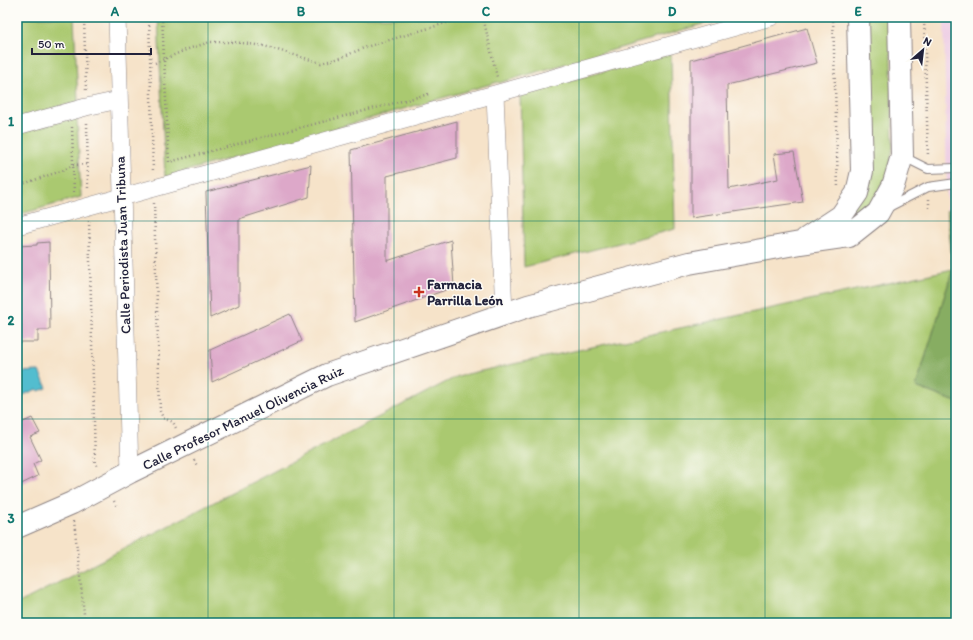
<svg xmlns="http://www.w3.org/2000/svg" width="973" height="640" font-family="Itim,sans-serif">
<rect width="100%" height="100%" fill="#fdfcf7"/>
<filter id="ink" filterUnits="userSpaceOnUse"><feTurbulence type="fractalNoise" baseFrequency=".025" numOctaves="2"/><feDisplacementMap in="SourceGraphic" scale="8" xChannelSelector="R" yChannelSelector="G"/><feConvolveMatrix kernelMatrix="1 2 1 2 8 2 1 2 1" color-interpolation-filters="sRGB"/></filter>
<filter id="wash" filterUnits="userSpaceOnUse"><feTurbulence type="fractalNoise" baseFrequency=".012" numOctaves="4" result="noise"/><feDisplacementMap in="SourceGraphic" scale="16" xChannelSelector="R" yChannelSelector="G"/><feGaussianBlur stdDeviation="0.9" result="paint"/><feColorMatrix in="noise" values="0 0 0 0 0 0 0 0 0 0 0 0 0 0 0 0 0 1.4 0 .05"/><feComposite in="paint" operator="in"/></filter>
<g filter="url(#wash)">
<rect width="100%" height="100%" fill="#f6e3c9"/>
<path fill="#efd0e5" d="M944,17h12v190l-9,3z"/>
<path fill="#aac970" stroke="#667656" d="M17,17h57l4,85 -61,16z
M158,17h569l-228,66 -1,-1 -333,95z
M867,17h23l3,129 -4,27 -21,36 -20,16z
M671,54l4,175 -151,38 -4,-174z
M77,117l4,80 -64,18v-82z
M953,269l-37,118 40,15v221h-939v-19l441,-228z"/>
<path fill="#87ad62" stroke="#54684e" d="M956,207v195l-40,-15 37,-118 -6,-59z"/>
<path fill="#53bdcf" stroke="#3a7085" d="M39,371l8,17 -8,3 -2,-2 -20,9v-26z"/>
<g id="blocks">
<path fill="#dda8c9" d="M807,28l10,35 -90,22 2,104 49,-10 -4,-25 20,-2 9,50 -112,16v-158z
M457,121v37l-70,18v85l64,-21 3,47 -99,35 -4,-172z
M311,165l-2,32 -70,22v86l-29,13 -4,-126z
M49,242l1,88h-12v12h-21v-96l20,-1v-2z
M290,314l12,27 -90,41 -2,-32z
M32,418l8,15 -10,4 11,23 -8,4 5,12 -21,10v-61z"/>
</g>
</g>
<g filter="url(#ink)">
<use href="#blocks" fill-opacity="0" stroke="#8c8282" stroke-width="1"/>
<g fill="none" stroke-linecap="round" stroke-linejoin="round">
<defs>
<path id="lane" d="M904,157l24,12 28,-1
M887,208l41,-21 28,-4"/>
<path id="street" d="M117,17l13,455
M495,94l9,220
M17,126l69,-19 33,-7
M17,226l478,-132 276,-77"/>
<path id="secondary" d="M806,239l35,-23 16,-23 5,-22 -4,-154
M17,527l55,-24 58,-31 197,-97 201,-69 161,-43 111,-20 49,-7 29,-23 15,-27 9,-30 -3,-139"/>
</defs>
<use href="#lane" stroke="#8c8282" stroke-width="10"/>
<use href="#street" stroke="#8c8282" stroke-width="18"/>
<use href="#secondary" stroke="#8c8282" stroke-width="24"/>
<path stroke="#8c8282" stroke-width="2.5" stroke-dasharray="1 3" stroke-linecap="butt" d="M84,17l2,73
M149,17l4,155
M162,17l7,145 260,-68
M483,17l14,60
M833,17l5,171
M924,17l4,139
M155,63l33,-14 22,-7h24l30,4 57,17 19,-5 26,-11 90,-27 4,-3
M87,123l1,67
M72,127l2,67
M17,186l47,-16 9,-5 15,-1
M929,199v12
M154,203l6,208 3,7 10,4 4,8
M89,221l6,241 3,6
M194,460l3,6
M114,501l3,6
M74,521l11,102"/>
<use href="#lane" stroke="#fff" stroke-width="8"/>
<use href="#street" stroke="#fff" stroke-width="17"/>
<use href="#secondary" stroke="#fff" stroke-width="22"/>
</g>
</g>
<path fill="none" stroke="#0f766e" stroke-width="1" stroke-opacity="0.55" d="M208,17v606M394,17v606M579,17v606M765,17v606M17,221h939M17,419h939"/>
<path fill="#c8321e" stroke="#fdfcf7" stroke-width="1.5" d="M417 286h4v4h4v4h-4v4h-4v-4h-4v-4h4z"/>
<g text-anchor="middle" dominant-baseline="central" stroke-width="3" stroke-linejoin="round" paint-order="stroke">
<g font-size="14" fill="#22223b" stroke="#fdfcf7">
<text transform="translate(123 245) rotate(-92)">Calle Periodista Juan Tribuna</text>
<text transform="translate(243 418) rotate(-26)">Calle Profesor Manuel Olivencia Ruiz</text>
</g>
<g font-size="14" font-weight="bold" fill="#22223b" stroke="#fdfcf7" text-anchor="start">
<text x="427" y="284">Farmacia<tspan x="427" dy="16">Parrilla León</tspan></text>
</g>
</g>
<rect width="973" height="640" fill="none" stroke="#fdfcf7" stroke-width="44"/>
<g transform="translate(923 50) rotate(28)" stroke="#fdfcf7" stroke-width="3" paint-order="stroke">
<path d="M0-3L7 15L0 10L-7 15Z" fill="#22223b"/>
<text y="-6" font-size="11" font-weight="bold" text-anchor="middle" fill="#22223b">N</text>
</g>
<path d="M32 48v6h119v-6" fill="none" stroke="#22223b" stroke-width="2"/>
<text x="38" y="48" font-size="12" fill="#22223b" stroke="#fdfcf7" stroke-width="3" paint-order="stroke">50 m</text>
<rect x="22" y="22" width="929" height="596" fill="none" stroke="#0f766e" stroke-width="1.5"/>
<g font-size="13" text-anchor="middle" font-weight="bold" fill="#0f766e">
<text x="115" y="16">A</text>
<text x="301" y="16">B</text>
<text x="486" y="16">C</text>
<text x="672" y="16">D</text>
<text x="858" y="16">E</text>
<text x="11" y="126">1</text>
<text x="11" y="325">2</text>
<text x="11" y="523">3</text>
</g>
</svg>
